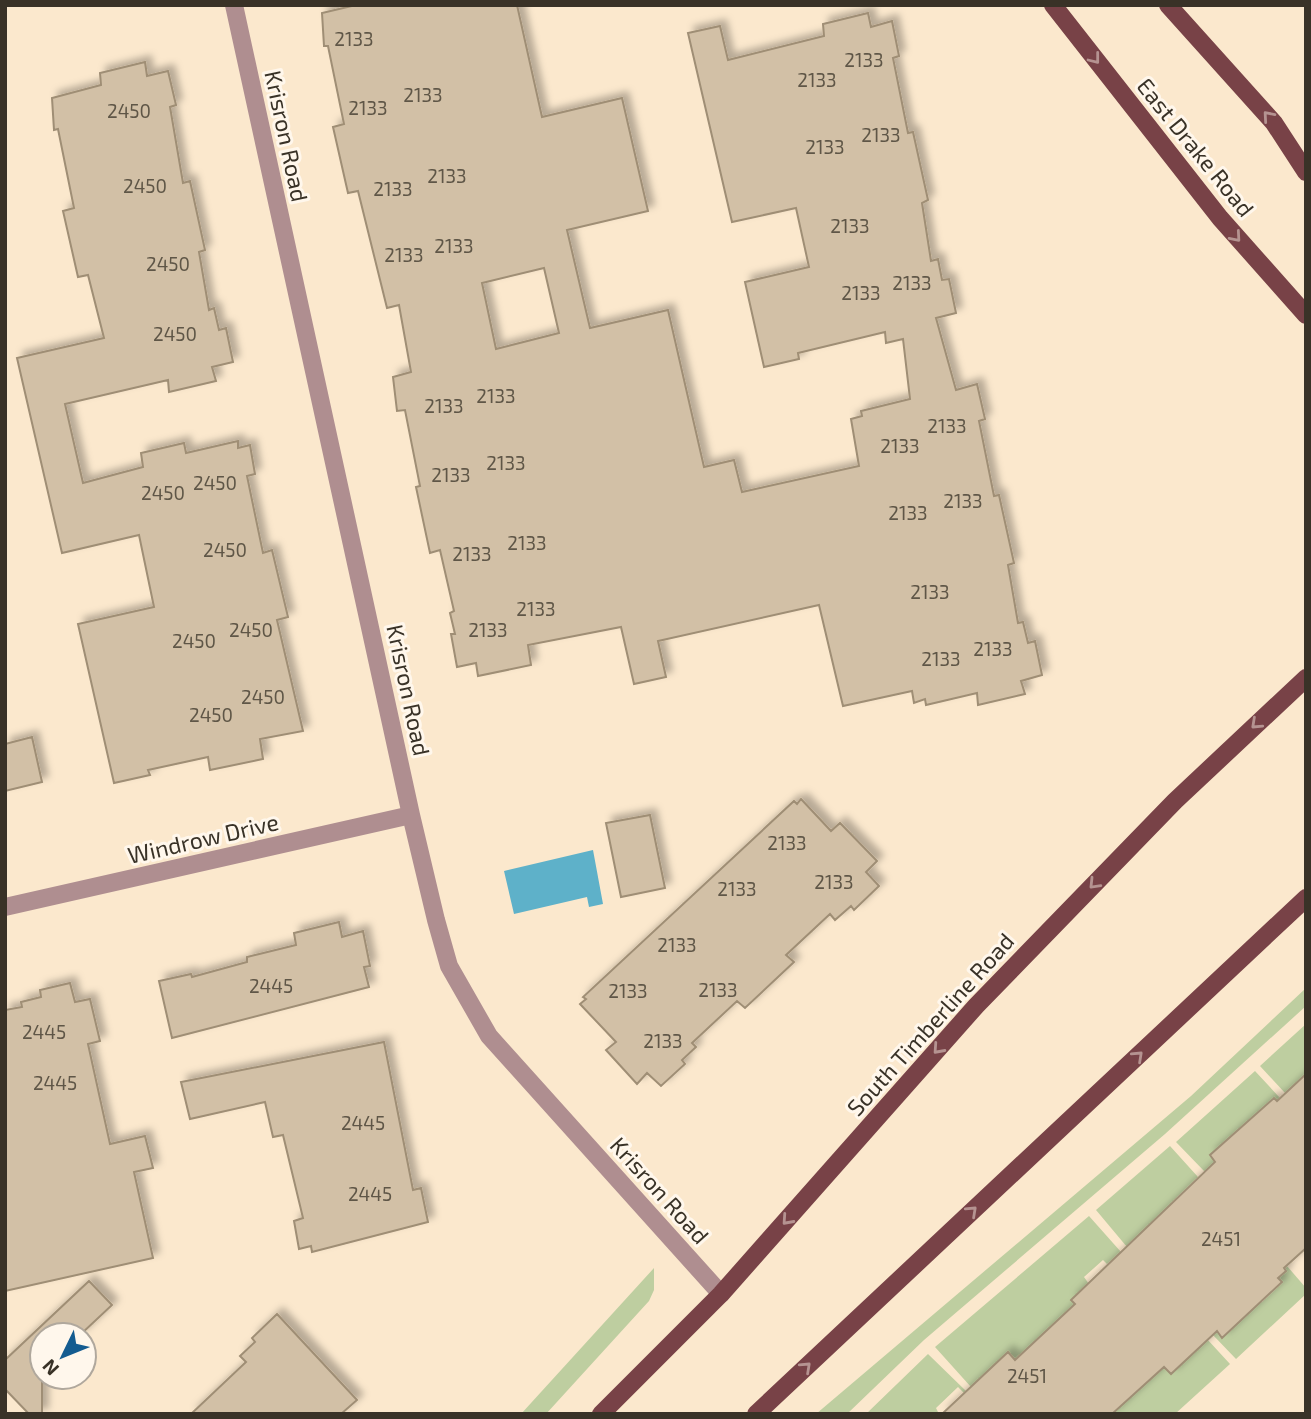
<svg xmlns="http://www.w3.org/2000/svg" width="1311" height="1419" font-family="'Exo 2',sans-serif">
<defs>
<filter id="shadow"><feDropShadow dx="6" dy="-6" stdDeviation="3.5" flood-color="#0004"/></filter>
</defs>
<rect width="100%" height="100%" fill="#fbe8cd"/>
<path fill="#becea0" d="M1306,988v18l-141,128 -241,206 -77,74h-31l375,-318z
M1306,1024v50l-3,3 3,3 -10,9 -3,-3 -8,7 -25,-27z
M1255,1071l25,27 -3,3 -4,-3 -63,57 6,7 -11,10 -29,-30z
M1170,1146l28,31 -27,26 6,8 -50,36 -31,-37z
M1089,1216l32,36 -14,12 -4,-4 -19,17 5,7 -18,16 76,82 17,-15 7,7 14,-13 -4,-5 26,-17 23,25 -55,50h-78l-64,-70 -18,16 -7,-8 -37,35 -36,-40z
M1287,1266l19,22v6l-70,65 -24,-25 4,-3 6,6 33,-42 7,7 20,-19 -4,-5z
M654,1268v22l-5,11 -103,113h-25z
M928,1354l38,37 -2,2 -6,-6 -22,21 2,4 -2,2h-70z"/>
<path fill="#5eb1c9" d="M593,850l10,54 -14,3 -2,-10 -73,17 -10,-43z"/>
<path fill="#d2c0a6" stroke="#9f8e75" stroke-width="2" fill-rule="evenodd" filter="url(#shadow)" d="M356,5h161l25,112 80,-19 26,113 -81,19 23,98 78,-18 36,157 30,-7 8,32 117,-26 -8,-47 11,-3 -1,-5 49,-12 -7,-60 -17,4 -1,-11 -87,21 1,6 -35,8 -19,-85 64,-15 -13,-59 -64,14 -44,-189 32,-7 8,34 96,-24 -1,-12 45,-11 3,14 21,-6 7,35 -6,2 15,75 5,-1 15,68 -6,3 9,58 7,-2 4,21 7,-1 7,34 -20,5 20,72 21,-6 8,35 -6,2 15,75 5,-1 15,68 -6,2 10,58 5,-1 5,21 7,-2 7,34 -21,6 4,13 -47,11 -1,-12 -51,12 -1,-6 -11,4 -2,-12 -69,15 -24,-101 -161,36 8,36 -32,7 -13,-57 -93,18 3,20 -53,11 -2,-13 -19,4 -6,-33h4l-5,-21 4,-2 -14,-61 -10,3 -14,-66 4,-1 -15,-76 -8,1 -4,-34 18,-5 -12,-67 -12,3 -29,-117 -10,2 -15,-66 11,-3 -16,-78h-4l-2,-33zM544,268l15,65 -63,16 -14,-66z
M145,62l2,14 21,-5 8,34 -6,2 13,76 7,-2 15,69 -6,2 10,58 5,-2 5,22 7,-2 7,34 -21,5 4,14 -47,11 -1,-12 -103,24 18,79 60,-16 -2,-14 43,-10 2,10 52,-12v7l12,-3 5,29 -8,2 16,77 9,-3 16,67 -11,3 26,111 -43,8 3,20 -53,11 -2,-13 -60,13 2,5 -36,8 -36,-159 76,-17 -15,-72 -77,18 -45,-195 87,-20 -16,-63 -10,2 -15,-66 11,-3 -16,-79 -4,1 -2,-32 49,-13 -1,-12z
M32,737l10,45 -37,9v-47z
M801,799l30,32 9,-8 37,38 -11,11 13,14 -25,24 -3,-4 -16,14 -5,-6 -44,41 8,7 -49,46 -8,-7 -45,42 4,4 -14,13 3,4 -24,22 -14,-13 -10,11 -31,-34 10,-8 -36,-38 6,-5 -3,-2 211,-196 3,3z
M650,815l15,73 -44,9 -15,-74z
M339,922l3,15 21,-6 7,35 -6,1 5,20 -197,51 -13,-57 32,-7 1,3 55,-15v-5l49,-12 -2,-12z
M70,983l5,19 15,-3 10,42 -12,3 22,100 35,-8 8,32 -19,4 19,86 -148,33v-281l17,-3 -1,-5 20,-5 -1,-7z
M384,1042l29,148 8,-2 7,34 -116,30 -1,-6 -12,3 -5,-28 9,-3 -20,-83 -10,2 -8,-35 -75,17 -9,-37z
M1306,1074v174l-22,20 2,3 -8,7 4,4 -60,56 -5,-7 -46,43 -7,-7 -52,47h-170l66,-62 7,8 60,-56 -4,-4 144,-138 -5,-7 64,-57 3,3z
M89,1281l23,24 -32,30h-38v79h-13l-24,-25v-29z
M277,1314l80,86 -16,14h-150l55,-52 -6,-6 15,-14 -3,-4z"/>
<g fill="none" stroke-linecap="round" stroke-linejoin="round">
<path stroke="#af8e90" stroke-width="18" d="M234,5l177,810 25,105 13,46 40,70 232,258
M5,907l406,-92"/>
<path stroke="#784247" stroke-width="18" d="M1053,5l167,213 86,97
M1168,5l106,118 32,49
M601,1414l120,-120 255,-288 199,-205 131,-123
M756,1414l550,-516"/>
</g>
<defs><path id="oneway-chevron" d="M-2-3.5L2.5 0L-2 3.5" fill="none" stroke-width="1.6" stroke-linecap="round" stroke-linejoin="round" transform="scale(1.75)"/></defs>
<g stroke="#b59391">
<use href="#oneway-chevron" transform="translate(1095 59) rotate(52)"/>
<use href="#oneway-chevron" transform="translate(1268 116) rotate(-131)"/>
<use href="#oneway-chevron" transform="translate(1236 237) rotate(49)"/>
<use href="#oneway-chevron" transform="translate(1256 724) rotate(137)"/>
<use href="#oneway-chevron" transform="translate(1094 884) rotate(134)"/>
<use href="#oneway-chevron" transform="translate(938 1049) rotate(132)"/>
<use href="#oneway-chevron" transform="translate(1138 1056) rotate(-43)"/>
<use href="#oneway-chevron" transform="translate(972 1211) rotate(-43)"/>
<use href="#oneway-chevron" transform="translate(787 1220) rotate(132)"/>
<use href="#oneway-chevron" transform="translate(806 1367) rotate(-43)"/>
</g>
<g text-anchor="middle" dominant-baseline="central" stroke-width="6" stroke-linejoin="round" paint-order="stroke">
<g font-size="19" fill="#5f5647">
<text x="354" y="38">2133</text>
<text x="864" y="59">2133</text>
<text x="817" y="79">2133</text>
<text x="423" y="94">2133</text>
<text x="368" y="107">2133</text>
<text x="129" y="110">2450</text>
<text x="881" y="134">2133</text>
<text x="825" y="146">2133</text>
<text x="447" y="175">2133</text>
<text x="145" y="185">2450</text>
<text x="393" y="188">2133</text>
<text x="850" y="225">2133</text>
<text x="454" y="245">2133</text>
<text x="404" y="254">2133</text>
<text x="168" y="263">2450</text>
<text x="912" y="282">2133</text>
<text x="861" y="292">2133</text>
<text x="175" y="333">2450</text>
<text x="496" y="395">2133</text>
<text x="444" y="405">2133</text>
<text x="947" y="425">2133</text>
<text x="900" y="445">2133</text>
<text x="506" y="462">2133</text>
<text x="451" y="474">2133</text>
<text x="215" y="482">2450</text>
<text x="163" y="492">2450</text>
<text x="963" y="500">2133</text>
<text x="908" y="512">2133</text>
<text x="527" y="542">2133</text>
<text x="225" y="549">2450</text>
<text x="472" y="553">2133</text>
<text x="930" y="591">2133</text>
<text x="536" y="608">2133</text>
<text x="251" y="629">2450</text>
<text x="488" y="629">2133</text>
<text x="194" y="640">2450</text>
<text x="993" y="648">2133</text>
<text x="941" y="658">2133</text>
<text x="263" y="696">2450</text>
<text x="211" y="714">2450</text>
<text x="787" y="842">2133</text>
<text x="834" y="881">2133</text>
<text x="737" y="888">2133</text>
<text x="677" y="944">2133</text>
<text x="271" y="985">2445</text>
<text x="718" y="989">2133</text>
<text x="628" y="990">2133</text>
<text x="44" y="1031">2445</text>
<text x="663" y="1040">2133</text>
<text x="55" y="1082">2445</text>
<text x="363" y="1122">2445</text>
<text x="370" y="1193">2445</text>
<text x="1221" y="1238">2451</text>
<text x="1027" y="1375">2451</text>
</g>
<g font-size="23" fill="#393227" stroke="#fff7ec">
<text transform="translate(287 136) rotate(78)">Krisron Road</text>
<text transform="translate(1196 147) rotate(51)">East Drake Road</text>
<text transform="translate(409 690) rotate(78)">Krisron Road</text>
<text transform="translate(203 838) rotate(-13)">Windrow Drive</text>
<text transform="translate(930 1024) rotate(-48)">South Timberline Road</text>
<text transform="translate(660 1190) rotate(48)">Krisron Road</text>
</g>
</g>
<rect width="1311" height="1419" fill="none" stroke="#393227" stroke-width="14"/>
<g transform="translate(63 1356) rotate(227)"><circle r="33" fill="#fff7ec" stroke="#b0a89d" stroke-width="2"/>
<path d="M0-5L12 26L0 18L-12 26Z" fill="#145c90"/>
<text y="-10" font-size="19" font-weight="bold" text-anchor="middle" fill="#393227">N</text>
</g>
</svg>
